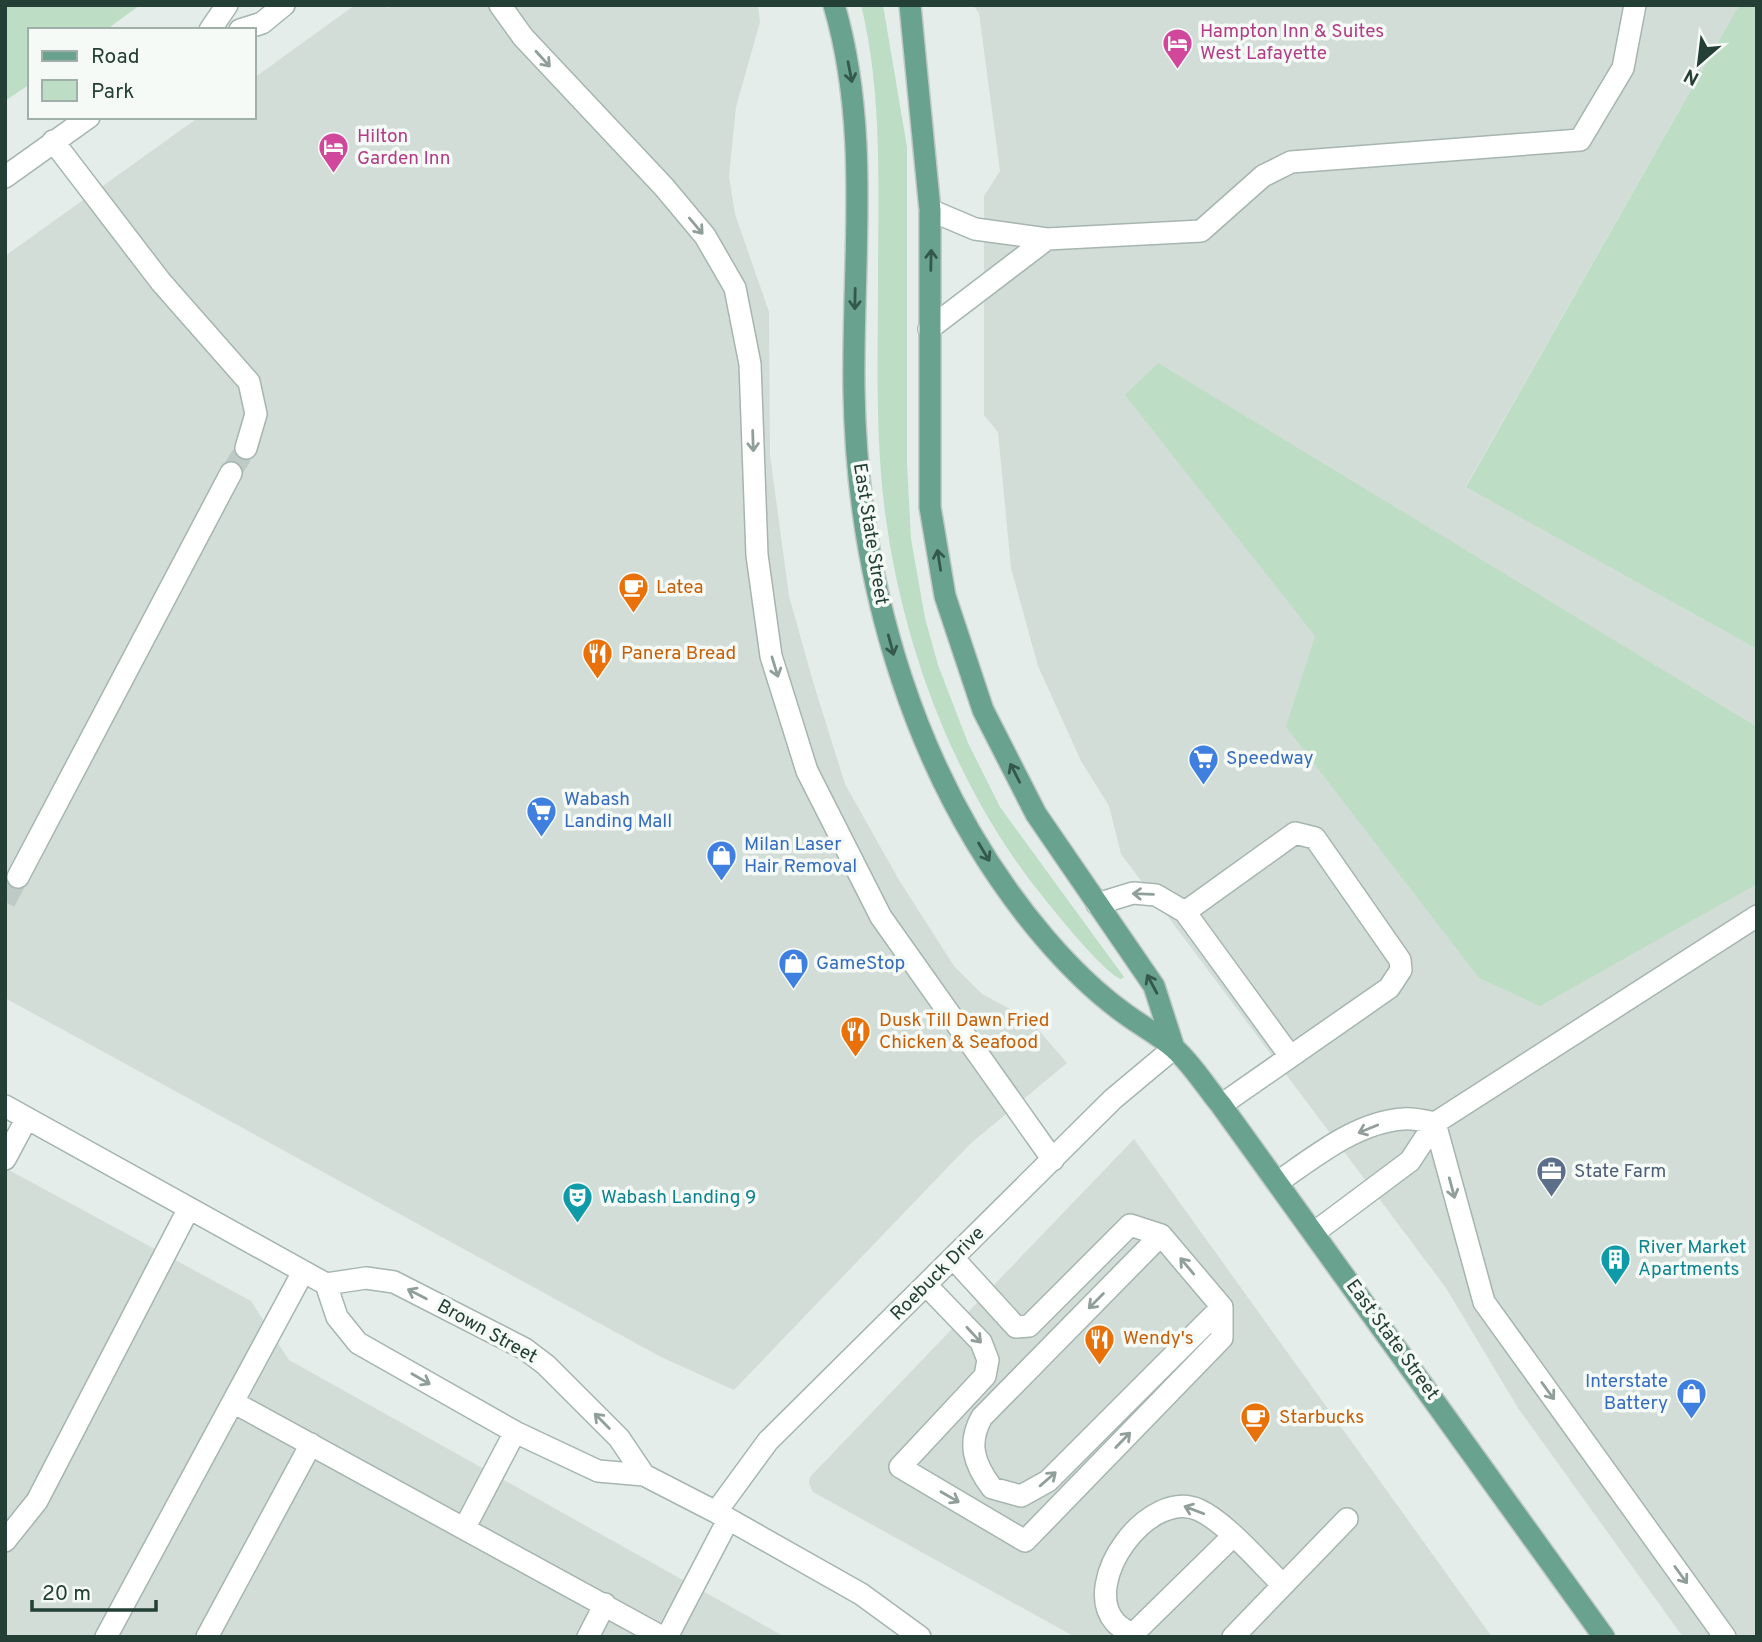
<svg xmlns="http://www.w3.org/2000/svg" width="1762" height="1642" font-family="Overpass,sans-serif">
<rect width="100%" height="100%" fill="#e4ede9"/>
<path fill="#d2ddd8" d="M355,5h30l3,3 5,-3h365l2,17 -24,85 -7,69 6,38 34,98 1,143 19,141 25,89 31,99 54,96 55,86 28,28 47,25 38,44 -97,81 -236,246 -73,-33 -656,-359v-742l194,-139h55v-39z
M973,5h766l-273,481 291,163v988h-74l-165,-229 -72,-120 -325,-434 -12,-48 -28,-45 -43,-95 -27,-98 -13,-136 -14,-17v-219l16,-25 -21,-158z
M1134,1139l358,498h-417l-262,-145 -4,-8 1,-7z
M5,1168l246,133 38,59 496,277h-780z"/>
<path fill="#bddec4" d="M5,5h135l-34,25h-76v54l-25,17z
M861,5h22l24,142v316l4,76 14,79 13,47 30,78 32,64 124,170 -3,2c-19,-7 -73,-76 -89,-96 -80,-105 -130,-240 -147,-371 -10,-77 -7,-155 -7,-233 0,-91 5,-184 -17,-274z
M1739,5h18v644l-291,-162z
M1158,363l599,364v157l-217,122 -61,-28 -193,-251 29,-91 -190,-241z"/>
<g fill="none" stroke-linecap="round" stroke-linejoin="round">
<path stroke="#bdcac5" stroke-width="21" stroke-dasharray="21 10" stroke-linecap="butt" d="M231,473l15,-25
M5,902l13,-25"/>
<defs>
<path id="minor" d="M500,5l23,32 141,150 41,49 30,52 15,76 7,191 14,101 36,115 74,146 172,243
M210,30l17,-25
M240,30l22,-7 22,-18
M53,141l108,141 88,100 7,32 -10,34
M5,177l84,-60
M930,210l45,19 72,10 154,-8 62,-55 28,-14 289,-22 43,-72 12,-63
M929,329l118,-90
M18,877l213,-404
M1097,904l36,-11 23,2 29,17 105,144
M1185,912l110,-79 20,5 85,122 1,10 -12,18 -168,117
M5,1106l321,178 40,-6 28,4 131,67 21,16 73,73 25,37
M1435,1123l49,179 241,335
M5,1159l22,-41
M1278,1182c36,-25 79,-60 125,-63 10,-1 22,2 32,4
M1315,1232l95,-71 25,-38 322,-207
M1161,1235l-179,182c-15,26 -8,47 10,71l29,8 27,-15 174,-174
M326,1284l11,33 21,26 157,89 83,39 46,4 72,37 145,82 59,43
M927,1286l54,56 7,18 -3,16 -85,91 125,74 197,-203v-31l-61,-72 -31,-10 -101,101 -13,1 -62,-68
M233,1402l429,235
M716,1512l52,-71 345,-342 61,-51
M465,1527l50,-95
M5,1541l32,-40 152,-293
M1133,1634l99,-97
M106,1637l197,-365
M207,1637l104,-193
M588,1637l17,-33
M667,1637l61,-117
M1137,1637c-7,-4 -17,-9 -22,-15 -35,-40 34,-135 84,-112 28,13 61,53 84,75
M1233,1637l114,-118"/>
<path id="major" d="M834,5c37,125 18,257 20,385 3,195 62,396 190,547 23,27 51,55 80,76 16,12 35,22 50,35 18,16 32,39 47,57l383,532
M910,5l20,205v297l15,89 38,114 53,104 118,172 20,62"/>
</defs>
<use href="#minor" stroke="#a6b5b0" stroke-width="24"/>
<use href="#major" stroke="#c1c9c7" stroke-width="24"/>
<use href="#minor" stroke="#fff" stroke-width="21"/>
<use href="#major" stroke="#69a390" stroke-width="21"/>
</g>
<defs><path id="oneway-shaft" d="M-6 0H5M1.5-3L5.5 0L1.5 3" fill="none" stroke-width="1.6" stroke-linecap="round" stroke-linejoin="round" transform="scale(1.75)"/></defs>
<g stroke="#919f9a">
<use href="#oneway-shaft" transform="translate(543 59) rotate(48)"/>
<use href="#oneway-shaft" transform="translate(696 226) rotate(50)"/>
<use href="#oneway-shaft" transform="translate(753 441) rotate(88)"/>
<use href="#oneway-shaft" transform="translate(775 667) rotate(73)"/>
<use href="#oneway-shaft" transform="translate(1143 894) rotate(-178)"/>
<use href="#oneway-shaft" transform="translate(1368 1129) rotate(158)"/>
<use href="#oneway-shaft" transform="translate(1452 1188) rotate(75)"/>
<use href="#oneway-shaft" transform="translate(1187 1266) rotate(-130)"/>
<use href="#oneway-shaft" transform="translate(417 1294) rotate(-153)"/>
<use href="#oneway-shaft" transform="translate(1096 1301) rotate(135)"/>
<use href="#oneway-shaft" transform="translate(974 1335) rotate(47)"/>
<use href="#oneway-shaft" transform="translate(421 1379) rotate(30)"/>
<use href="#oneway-shaft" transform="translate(1548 1391) rotate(54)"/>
<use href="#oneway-shaft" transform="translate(602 1421) rotate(-135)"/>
<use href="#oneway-shaft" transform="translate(1123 1440) rotate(-46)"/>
<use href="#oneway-shaft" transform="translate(1048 1479) rotate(-41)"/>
<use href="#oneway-shaft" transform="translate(950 1497) rotate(30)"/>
<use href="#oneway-shaft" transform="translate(1194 1510) rotate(-159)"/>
<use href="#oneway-shaft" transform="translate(1681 1575) rotate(54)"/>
</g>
<g stroke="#34584c">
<use href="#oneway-shaft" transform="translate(850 72) rotate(79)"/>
<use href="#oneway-shaft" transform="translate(931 260) rotate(-89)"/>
<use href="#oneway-shaft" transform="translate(855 299) rotate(91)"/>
<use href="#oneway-shaft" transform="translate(939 560) rotate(-99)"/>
<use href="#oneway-shaft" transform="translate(891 645) rotate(75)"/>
<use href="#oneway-shaft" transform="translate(1015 773) rotate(-117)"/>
<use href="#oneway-shaft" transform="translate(984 852) rotate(59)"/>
<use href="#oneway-shaft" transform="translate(1152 984) rotate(-118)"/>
</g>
<defs>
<symbol id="hotel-pin" viewBox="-11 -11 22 30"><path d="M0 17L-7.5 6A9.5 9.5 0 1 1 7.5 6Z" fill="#d1479c" stroke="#f5faf7"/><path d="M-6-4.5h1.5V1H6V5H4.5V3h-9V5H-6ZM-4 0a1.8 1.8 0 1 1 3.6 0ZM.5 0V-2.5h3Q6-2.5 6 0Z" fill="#fff"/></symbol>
<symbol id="cafe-pin" viewBox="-11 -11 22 30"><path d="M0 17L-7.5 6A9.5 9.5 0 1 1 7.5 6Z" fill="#e8710a" stroke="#f5faf7"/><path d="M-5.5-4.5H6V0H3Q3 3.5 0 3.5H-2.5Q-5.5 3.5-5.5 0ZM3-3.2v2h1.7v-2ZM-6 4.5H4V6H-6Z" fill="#fff"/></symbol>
<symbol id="restaurant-pin" viewBox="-11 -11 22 30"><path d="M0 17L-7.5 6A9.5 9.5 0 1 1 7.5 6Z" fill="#e8710a" stroke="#f5faf7"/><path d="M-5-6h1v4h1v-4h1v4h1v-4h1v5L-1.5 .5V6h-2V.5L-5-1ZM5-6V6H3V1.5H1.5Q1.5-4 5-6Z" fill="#fff"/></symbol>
<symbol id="supermarket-pin" viewBox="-11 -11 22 30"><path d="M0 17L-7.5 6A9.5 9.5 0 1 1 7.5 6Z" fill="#3f7fe0" stroke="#f5faf7"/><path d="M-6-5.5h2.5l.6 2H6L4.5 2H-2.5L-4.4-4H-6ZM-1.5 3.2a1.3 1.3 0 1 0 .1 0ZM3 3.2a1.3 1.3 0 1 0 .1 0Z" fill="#fff"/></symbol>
<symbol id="shop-pin" viewBox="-11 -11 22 30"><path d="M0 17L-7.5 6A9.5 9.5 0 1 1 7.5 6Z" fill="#3f7fe0" stroke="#f5faf7"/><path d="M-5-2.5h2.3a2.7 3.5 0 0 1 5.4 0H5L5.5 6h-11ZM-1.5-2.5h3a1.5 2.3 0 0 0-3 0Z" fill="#fff"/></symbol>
<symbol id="office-pin" viewBox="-11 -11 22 30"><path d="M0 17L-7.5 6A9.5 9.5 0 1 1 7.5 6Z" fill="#5c6f8a" stroke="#f5faf7"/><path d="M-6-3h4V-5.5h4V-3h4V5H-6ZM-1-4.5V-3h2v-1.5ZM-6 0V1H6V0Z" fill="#fff"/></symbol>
<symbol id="theatre-pin" viewBox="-11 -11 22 30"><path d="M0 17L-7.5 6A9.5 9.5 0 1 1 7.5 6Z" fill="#0f9aa8" stroke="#f5faf7"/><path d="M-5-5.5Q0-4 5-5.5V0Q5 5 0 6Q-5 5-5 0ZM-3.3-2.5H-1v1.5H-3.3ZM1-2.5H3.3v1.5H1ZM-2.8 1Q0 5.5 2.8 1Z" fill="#fff"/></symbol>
<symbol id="building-pin" viewBox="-11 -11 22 30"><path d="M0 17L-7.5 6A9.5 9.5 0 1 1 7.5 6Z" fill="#0f9aa8" stroke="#f5faf7"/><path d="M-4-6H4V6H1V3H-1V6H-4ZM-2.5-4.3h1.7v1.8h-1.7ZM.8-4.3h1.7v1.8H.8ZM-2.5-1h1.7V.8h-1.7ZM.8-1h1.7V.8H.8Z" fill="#fff"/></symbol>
</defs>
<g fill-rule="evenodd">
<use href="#hotel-pin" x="1160" y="26" width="35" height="47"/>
<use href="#hotel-pin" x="316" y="130" width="35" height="47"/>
<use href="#cafe-pin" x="616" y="570" width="35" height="47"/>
<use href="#restaurant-pin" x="580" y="636" width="35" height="47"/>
<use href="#supermarket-pin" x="1186" y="742" width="35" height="47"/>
<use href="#supermarket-pin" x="524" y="794" width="35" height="47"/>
<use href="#shop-pin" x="704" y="838" width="35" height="47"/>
<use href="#shop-pin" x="776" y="946" width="35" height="47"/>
<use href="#restaurant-pin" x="838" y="1014" width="35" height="47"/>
<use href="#office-pin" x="1534" y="1154" width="35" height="47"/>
<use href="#theatre-pin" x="560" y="1180" width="35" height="47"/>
<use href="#building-pin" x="1598" y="1242" width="35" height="47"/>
<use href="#restaurant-pin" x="1082" y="1322" width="35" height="47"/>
<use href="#shop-pin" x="1674" y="1376" width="35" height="47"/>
<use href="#cafe-pin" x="1238" y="1400" width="35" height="47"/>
</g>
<g text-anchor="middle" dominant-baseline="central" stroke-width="7" stroke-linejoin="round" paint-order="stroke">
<g font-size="19" fill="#b23c85" stroke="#f5faf7" text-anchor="start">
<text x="1200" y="32">Hampton Inn &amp; Suites<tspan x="1200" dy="22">West Lafayette</tspan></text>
<text x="357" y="137">Hilton<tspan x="357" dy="22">Garden Inn</tspan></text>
</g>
<g font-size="19" fill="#233f36" stroke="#f5faf7">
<text transform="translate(870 534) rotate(81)">East State Street</text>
<text transform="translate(938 1274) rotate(-45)">Roebuck Drive</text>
<text transform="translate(487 1332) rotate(29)">Brown Street</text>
<text transform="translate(1392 1340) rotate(54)">East State Street</text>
</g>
<g font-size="19" fill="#c56008" stroke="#f5faf7" text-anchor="start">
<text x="656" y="588">Latea</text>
<text x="621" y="654">Panera Bread</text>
<text x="879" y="1021">Dusk Till Dawn Fried<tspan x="879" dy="22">Chicken &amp; Seafood</tspan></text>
<text x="1123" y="1339">Wendy's</text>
<text x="1279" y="1418">Starbucks</text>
</g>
<g font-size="19" fill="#366cbe" stroke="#f5faf7" text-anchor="start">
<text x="1226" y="759">Speedway</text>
<text x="564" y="800">Wabash<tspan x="564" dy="22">Landing Mall</tspan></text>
<text x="744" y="845">Milan Laser<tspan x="744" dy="22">Hair Removal</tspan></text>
<text x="816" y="964">GameStop</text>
<text x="1668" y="1382" text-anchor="end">Interstate<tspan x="1668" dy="22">Battery</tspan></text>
</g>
<g font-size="19" fill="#4e5e75" stroke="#f5faf7" text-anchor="start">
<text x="1574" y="1172">State Farm</text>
</g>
<g font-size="19" fill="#0d838f" stroke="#f5faf7" text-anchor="start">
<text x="601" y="1198">Wabash Landing 9</text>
<text x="1638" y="1248">River Market<tspan x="1638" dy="22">Apartments</tspan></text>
</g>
</g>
<rect width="1762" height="1642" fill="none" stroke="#233f36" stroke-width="14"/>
<rect x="28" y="28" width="228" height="91" fill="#f5faf7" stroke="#a1afaa" stroke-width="2"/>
<rect x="42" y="51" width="35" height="10" fill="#69a390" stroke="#a1afaa" stroke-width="2"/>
<text x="91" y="63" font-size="21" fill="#233f36">Road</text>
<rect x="42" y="80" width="35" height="21" fill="#bddec4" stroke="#a1afaa" stroke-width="2"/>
<text x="91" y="98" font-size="21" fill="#233f36">Park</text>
<g transform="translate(1699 63) rotate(208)" stroke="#f5faf7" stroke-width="5" paint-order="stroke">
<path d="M0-5L12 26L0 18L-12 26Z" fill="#233f36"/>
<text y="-10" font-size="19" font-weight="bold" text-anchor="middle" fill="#233f36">N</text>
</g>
<path d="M32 1600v10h124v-10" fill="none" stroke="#233f36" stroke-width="3.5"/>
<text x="42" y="1600" font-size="21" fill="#233f36" stroke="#f5faf7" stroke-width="5" paint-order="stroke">20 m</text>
</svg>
